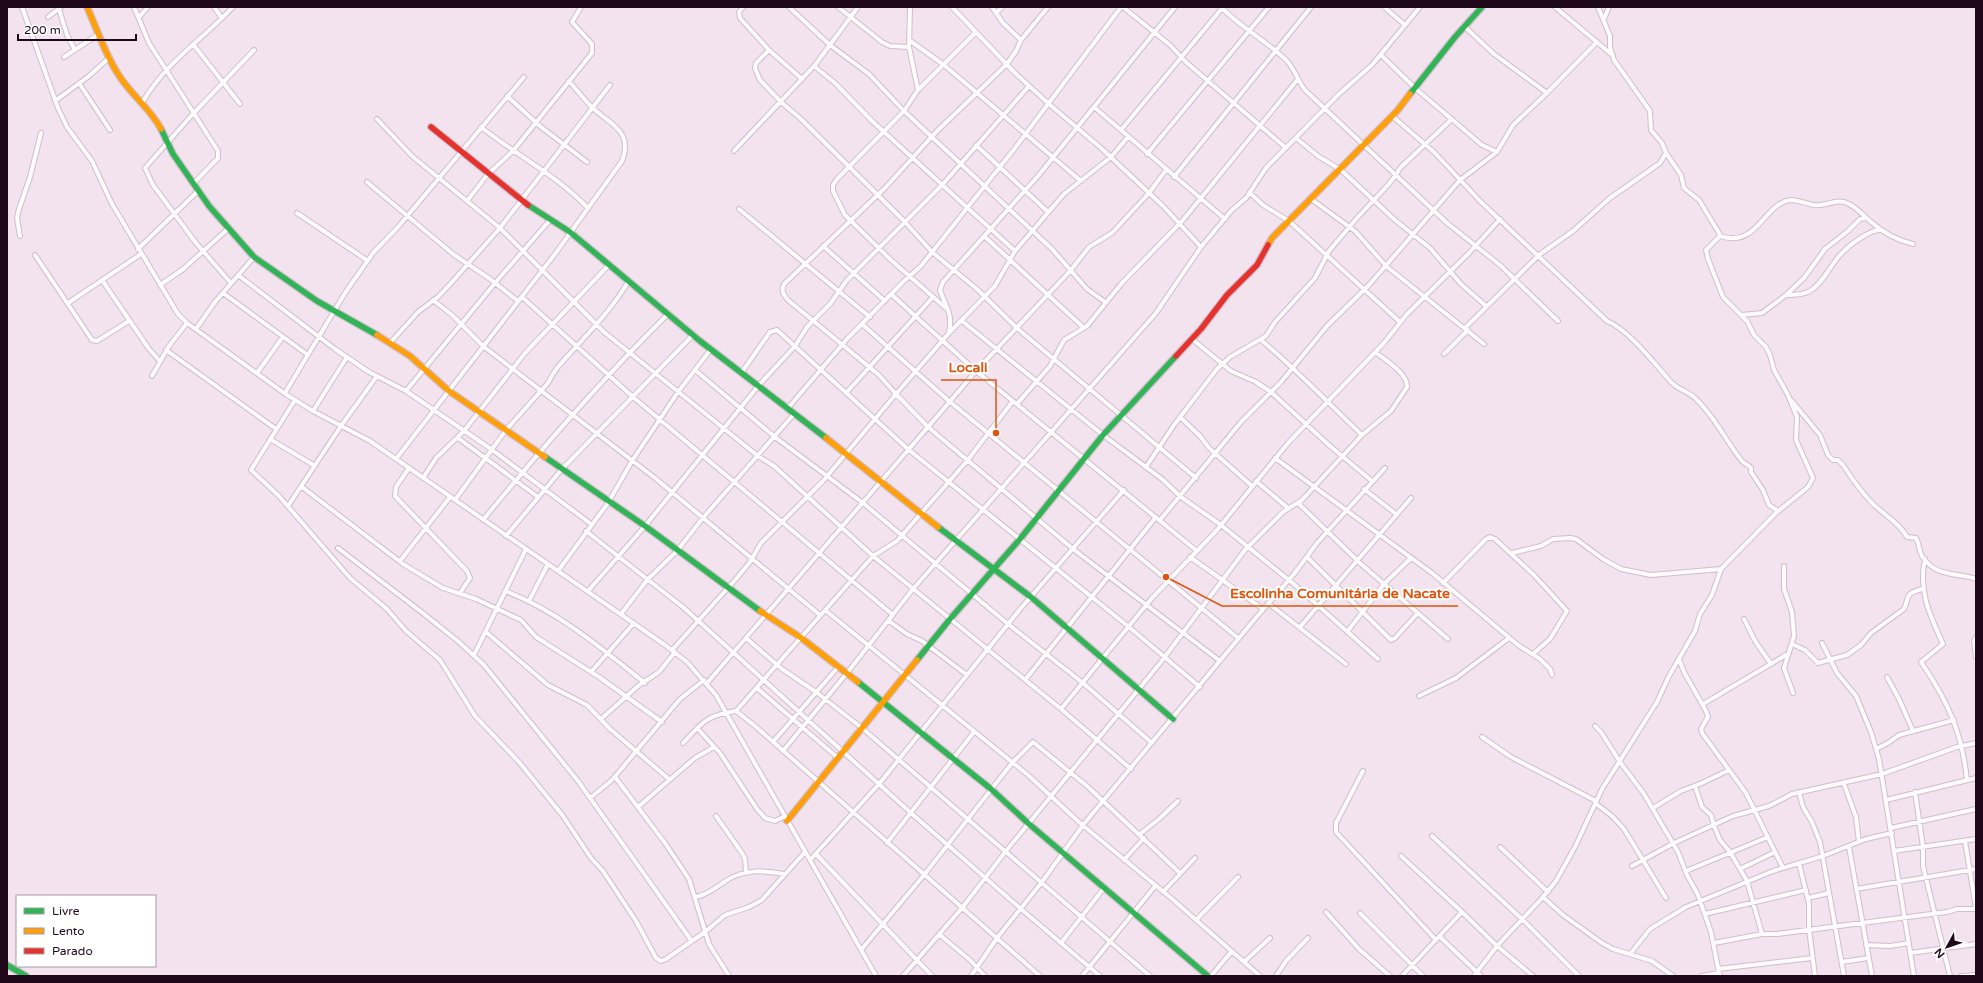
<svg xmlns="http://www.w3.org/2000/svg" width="1983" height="983" font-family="'Varela Round',sans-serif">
<rect width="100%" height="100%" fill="#f3e3ee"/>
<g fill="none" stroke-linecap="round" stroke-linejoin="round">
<defs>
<path id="street" d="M22,7l36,101 9,19 25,34 20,43 66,110 9,9 100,72 26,16 57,30 295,204 22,17 29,33 160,281
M134,7l15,36 69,108v7l-25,26
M214,7l8,11
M743,7l-4,5 1,6 29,32 33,29
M789,7l41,38 39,29 35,37 148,138 35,40 18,13
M838,7l44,35 8,4 19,1
M910,7l-1,40 9,43
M952,7l63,66 34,31 52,44 62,58 38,41
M992,7l11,16 18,17
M1123,7l47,38 17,18 99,85
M1221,7c20,21 46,34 66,54 8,9 11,20 18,29l142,133 53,42 58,56
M1384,7l21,18
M1555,7l56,47
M59,9l8,26 8,15
M996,13l6,-6
M48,17l13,-10
M139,17l9,-10
M1604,19l5,-12
M1465,27l29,27 53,39
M909,40l35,25 137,116
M193,44l47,60
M769,50l-13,13 -1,5 5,12 21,22 20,17 104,103 27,30 46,38 40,39 178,149
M1381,55l34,33 67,57 15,7
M64,57l35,-23
M814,66l22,18 36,37 143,130
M79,83l31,47
M507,96l34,31 46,35
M55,101l34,-25 21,-19
M142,103c24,-41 59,-62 91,-96
M1094,107l131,112
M1392,116l42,36 47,50 126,119c22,9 48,43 64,61 7,8 19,10 25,17 20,19 29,41 46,62 2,3 6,3 9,7v4l12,18 6,15 9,6
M377,119l35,37 88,72 104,104 154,124 16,10 99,90 188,153 70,60
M481,127c35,28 75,48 106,80
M1121,130l102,-123
M1296,138l22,18 23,14 54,50 35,28 31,36 25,22
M976,145l72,67
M734,151l81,-86 43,-58
M1147,154l122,-147
M1166,170l-17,23 -37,40 -23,14 -18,23 -95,101 -48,56 145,122 147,112
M1174,177l137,-170
M367,182l86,72 37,25 28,22
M1250,193l13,12 26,16 111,101
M1311,199l44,32 31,35 98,78
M467,201l21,-27 25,-23 79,-98v-9l-20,-22 9,-15
M739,209l131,108
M297,213l71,48
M20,236l-3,-18 2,-9 11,-32 11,-44
M984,236l100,92
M1720,236c38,13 43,-33 71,-36 7,0 16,4 23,5 13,2 23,-8 35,-1 8,4 15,12 21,17 13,12 26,19 43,23
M823,246l62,55
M138,249l60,-58
M35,255l57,85 5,1 32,-20
M238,275l97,74 34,23 37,19 85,58 100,75
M102,280l47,69 11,12
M231,283l-35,-40 -43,-58 -8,-17 46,-52 63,-66
M160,285l22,-15 46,-41
M223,293l85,62
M891,294l85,77 221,180
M1786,295c7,0 19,-1 24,-4 13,-8 20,-25 30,-36 8,-9 30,-26 41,-25
M522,297l111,100 260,218
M433,300l19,15 31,31 172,132 165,137
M68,303l73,-49
M947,309l-56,-49 -46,-45 -12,-24v-6l4,-6 67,-68 14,-21 58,-58
M1742,315l20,-2 24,-18 18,-17 21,-29 23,-18 12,-12 6,-1
M962,321l141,114 59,44 19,18 40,28 74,60 83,74
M862,324l87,77 289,237
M1465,328l74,-73 34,-24 37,-33 50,-35 6,-10
M196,329l19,-27 39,-45
M949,333l46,-47 20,-35 49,-57 47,-37 17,-20
M1192,339l39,32 25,11 15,10 59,54 42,35
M1261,340c36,30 67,63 101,95
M390,343l28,-31 20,-15 14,-15 48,-54 110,-143
M166,350l110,79
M1444,354l24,-24
M695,370l80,67 88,66 145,121 75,59 69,60
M742,372l28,-40 7,-2 132,120 220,177 71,60
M257,373l25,-35
M152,376l17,-30 18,-23
M406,391l89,-108 55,-63
M285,393l60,-100 28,-40 25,-26 126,-150
M846,393l87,-96
M295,400l-44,70 28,26 71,82 37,31 19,22 34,29 35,56 44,46 44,54 28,42 12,13 33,50 20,37 5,3 5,-2 39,-27 20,-17 24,-8 13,-7 43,-48
M1791,400l29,35 8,20 5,5h5l5,5c9,14 20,29 31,40 11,10 26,19 33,32l9,1c3,5 3,12 6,18 14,22 34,16 54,23
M1017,404l33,-38 14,-26 23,-14 34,-42 62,-64 115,-141
M788,408l59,-69 56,-57 18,-16 94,-118 106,-141
M313,411l34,-54
M1180,417l20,19 9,12 43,38
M458,438l80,59
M270,439l45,27
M1275,458l157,115 86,72 22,14 10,10 2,6
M396,459l159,-205 67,-93c11,-29 -9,-35 -28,-52 -9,-8 -17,-19 -25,-28
M1146,467l28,-42 43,-56 13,-12 36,-21 9,-14 40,-44 14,-27 28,-33 31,-33 8,-10 4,-7 52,-49
M409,468l-13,19 -1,9 72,75 3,7 -10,15
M423,478l13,-20 28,-27 61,-78 83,-87
M1256,481l32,27
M302,487l101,77 40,24 33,11 45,21 15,17 63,40 63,45
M1364,489l32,25
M455,500l51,-70 42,-47c7,-15 17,-24 28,-36 19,-21 38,-41 52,-65
M1298,503l63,61 87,75
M288,506l53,-80 36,-50
M483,520c59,-72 119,-141 185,-206
M1160,520l81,-98 40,-40 46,-56 42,-41 91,-105 37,-28 16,-27 34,-32 50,-51
M586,531l98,77 227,205 110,96 79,67
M506,536l56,-67 131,-134
M338,548l86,66 35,28 25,23 94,116 113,159
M1512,553l29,-7 12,-7 17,-1 6,1 27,20 18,10 30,6 70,-6 55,-56 32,-26 5,-9 -17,-38 1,-23 -9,-22 -14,-25 -4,-15 -4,-8 -12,-12 -7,-14 -24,-24 -15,-38 -2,-9 14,-14 -1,-3 -20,-33 -15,-12 -3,-13 -15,-22 -4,-10 -11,-13 -1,-19 -36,-51 -4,-13v-11l-12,-29
M1190,557l73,52
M1307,557l84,83 4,-2 23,-25
M1925,559c-7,33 5,56 18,85l-22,18c27,39 41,71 46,118
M400,561l50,-64
M1784,566v23l8,23 2,24 -10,32 9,25
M558,571l50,-68 24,-42 46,-69 33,-43
M1443,583l43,-44 4,-2 5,2 39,36 33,36 -17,28 -17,15
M505,591c53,20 96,57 140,92
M588,591l57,-65 114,-141 36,-39 12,-19 23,-23 17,-24 96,-96 86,-98
M529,601l19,-37
M1268,603l78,61
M825,610l203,165 52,48 91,75 89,78
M621,614l27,-35 29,-28 25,-32 92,-105
M1744,619l11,22 16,23
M889,621l18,13 15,7 45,34
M1300,627l111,-129
M486,632l62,53 39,20 23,24 59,50
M1347,632l37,-48 27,-26
M1976,637l-2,4 2,16
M746,638l36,31 34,23 46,36 288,248
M1822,643l15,30 19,23 15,36 8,27 35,217
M1792,644l13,6 13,13 29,-8 14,-10 10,-12 33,-24c6,-13 0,-15 18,-20
M672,650l64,-71 14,-17 11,-19 62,-62 73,-87 -17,-19 -91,-75c-5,-6 -7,-9 -4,-16l101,-96 51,-56 71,-68 9,-13 5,-11 27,-33
M474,655l52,-106
M1679,659l5,13 22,39 2,6 -7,12 1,4 44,60 37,75
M591,672l43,-49
M1887,677l12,22 14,32
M1025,680l131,-163
M707,683l221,-256 -32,-33 53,-61c4,-20 -3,-25 -9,-43l3,-8 95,-106 137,-169
M757,688l81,70
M1419,696l37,-18 53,-40
M1703,704l83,-49
M1061,709l91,-111 65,-68 71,-87 96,-100 23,-29 63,-62 30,-33
M736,711l19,15 285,250
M601,719l37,-33 21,-14 16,-20
M1595,726l6,6 19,30 24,32 34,58 9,23 11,20 13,37 8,41
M697,728l23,25 37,56 8,9 10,3 10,-5
M1482,737l29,20 85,44
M773,742l66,-76
M683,743c19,-20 23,-28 53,-32l137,-155 24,-15 70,-80 46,-60
M1876,749l12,-6 11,-8 55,-15
M783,751l64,-78 66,-84 243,-276 45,-66 30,-36 15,-13 20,-30 73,-74 33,-29 48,-58
M1363,771l-27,52v9l100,108
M615,777l50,66 24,36 20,65 20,32
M1844,784l12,33 3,25
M1695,786l7,21 9,8 3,11 6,14 10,12 17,29 15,53
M1799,792l4,15 9,15 8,20 24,134
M1915,792l8,55v19l27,110
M590,798l22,-18 68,-81 24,-19
M1886,800l90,-22
M1595,803l17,13 12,13 42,69
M638,807l57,-49 19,-11
M1653,808l28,-17 21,-8 27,-13
M716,816l26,37 3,6 1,13
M1891,828l85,-19
M1140,834l19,-15 19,-18
M1432,836l90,83 57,57
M1965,841l11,67
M887,843l87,-111
M1500,847l48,45
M1849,847l23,129
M1894,851l82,-12
M816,854l116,122
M1401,856l61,56
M810,860l69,-76 142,-176 103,-118
M1124,860l20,-22
M1799,863l10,41v25l6,47
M1632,866l42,-23 59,-27 36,-10 23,-12 90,-20 75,-27 19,-4
M1740,869l35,-17
M1686,871l82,-34
M1856,889l120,-20
M1163,892l32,-34
M696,897c12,-3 18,-8 28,-15 19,-13 39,-12 60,-8
M1543,897l20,18 39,28 11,6 39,12 21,15
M1808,898l21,-5
M1326,912l33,37 31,27
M1360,913l63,63
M1705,914l101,-24
M1196,920l42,-43
M940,935l30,25 15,16
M1439,936l42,40
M1061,943l43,-55
M1714,943l48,-9h15l170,-22 10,-3h19
M1866,945l24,1 19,-3
M861,950l63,-75 88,-112 21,-21 54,44 93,87
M1910,953l66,-9
M1630,954l20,-25 36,-22 87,-36 50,-15 43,-17 26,-6
M1244,962l26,-24
M1842,962l26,-4
M1718,969l94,-11
M903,976l59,-68 44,-57 155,-189 84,-112 38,-38 19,-12 60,-65 29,-24 16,-24c1,-14 -22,-27 -32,-35
M971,976l26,-38 45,-56 41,-57 171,-205 40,-46 23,-31 68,-75
M1082,976l74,-91
M1211,976l21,-25
M1276,976l10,-15 22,-23
M1402,976l60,-64 35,34 46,-49 13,-16 19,-34 27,-58 55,-87 12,-26 26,-45 5,-17 12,-19 9,-26
M1474,976l23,-30 36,30
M1701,976l18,-3 1,3
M1961,976l15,-1"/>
<path id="fast" d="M1410,94l45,-57 27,-30
M161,129l12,25 36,52 45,51 63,44 60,34
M528,205l42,27 130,109 126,97
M545,457l100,69 115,85
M938,527l93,70 142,122
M917,660l33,-41 70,-80 83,-104 73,-79
M858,682l133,107 38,35 179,152
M7,965l19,11"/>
<path id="slow" d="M87,7c10,22 18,47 31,67 12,20 32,34 43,55
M1268,245l4,-7 125,-127 13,-17
M377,335l33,21 39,35 96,66
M826,438l112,89
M760,611l40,26 58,45
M787,821l130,-161"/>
<path id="jam" d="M431,127l97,78
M1176,356l25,-27 26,-34 30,-30 11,-20"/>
</defs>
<use href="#street" stroke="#d1bdcc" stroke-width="6"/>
<use href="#fast" stroke="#d1bdcc" stroke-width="8"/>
<use href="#slow" stroke="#d1bdcc" stroke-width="8"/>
<use href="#jam" stroke="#d1bdcc" stroke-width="8"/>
<use href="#street" stroke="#fdfbfc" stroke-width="4"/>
<use href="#fast" stroke="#30b455" stroke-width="5.5"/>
<use href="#slow" stroke="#ff9f0a" stroke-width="5.5"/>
<use href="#jam" stroke="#e5322d" stroke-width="5.5"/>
</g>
<path fill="none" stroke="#de550d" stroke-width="1.5" d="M996 433L996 380H941M1166 577L1222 606H1458"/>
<g fill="#de550d" stroke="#fff" stroke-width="1.5">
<circle cx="996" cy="433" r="4"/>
<circle cx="1166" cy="577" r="4"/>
</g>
<g font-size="14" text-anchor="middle" font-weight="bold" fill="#de550d" stroke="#fff" stroke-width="4" stroke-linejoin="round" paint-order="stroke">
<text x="968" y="372">Locali</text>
<text x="1340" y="598">Escolinha Comunitária de Nacate</text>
</g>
<rect width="1983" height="983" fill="none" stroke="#1e0819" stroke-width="16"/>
<rect x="16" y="895" width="140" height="72" fill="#ffffff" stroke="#a59ca3"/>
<rect x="24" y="908" width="20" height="6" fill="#30b455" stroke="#a59ca3"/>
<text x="52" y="915" font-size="12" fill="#1e0819">Livre</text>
<rect x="24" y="928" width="20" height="6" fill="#ff9f0a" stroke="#a59ca3"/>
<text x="52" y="935" font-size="12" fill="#1e0819">Lento</text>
<rect x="24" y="948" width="20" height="6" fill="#e5322d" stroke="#a59ca3"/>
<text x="52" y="955" font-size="12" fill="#1e0819">Parado</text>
<g transform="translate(1947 947) rotate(230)" stroke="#ffffff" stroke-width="3" paint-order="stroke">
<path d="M0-3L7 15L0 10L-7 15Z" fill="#1e0819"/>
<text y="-6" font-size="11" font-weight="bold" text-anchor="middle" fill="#1e0819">N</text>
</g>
<path d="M18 34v6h118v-6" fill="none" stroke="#1e0819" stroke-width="2"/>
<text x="24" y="34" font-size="12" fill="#1e0819" stroke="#ffffff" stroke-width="3" paint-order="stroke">200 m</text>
</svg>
